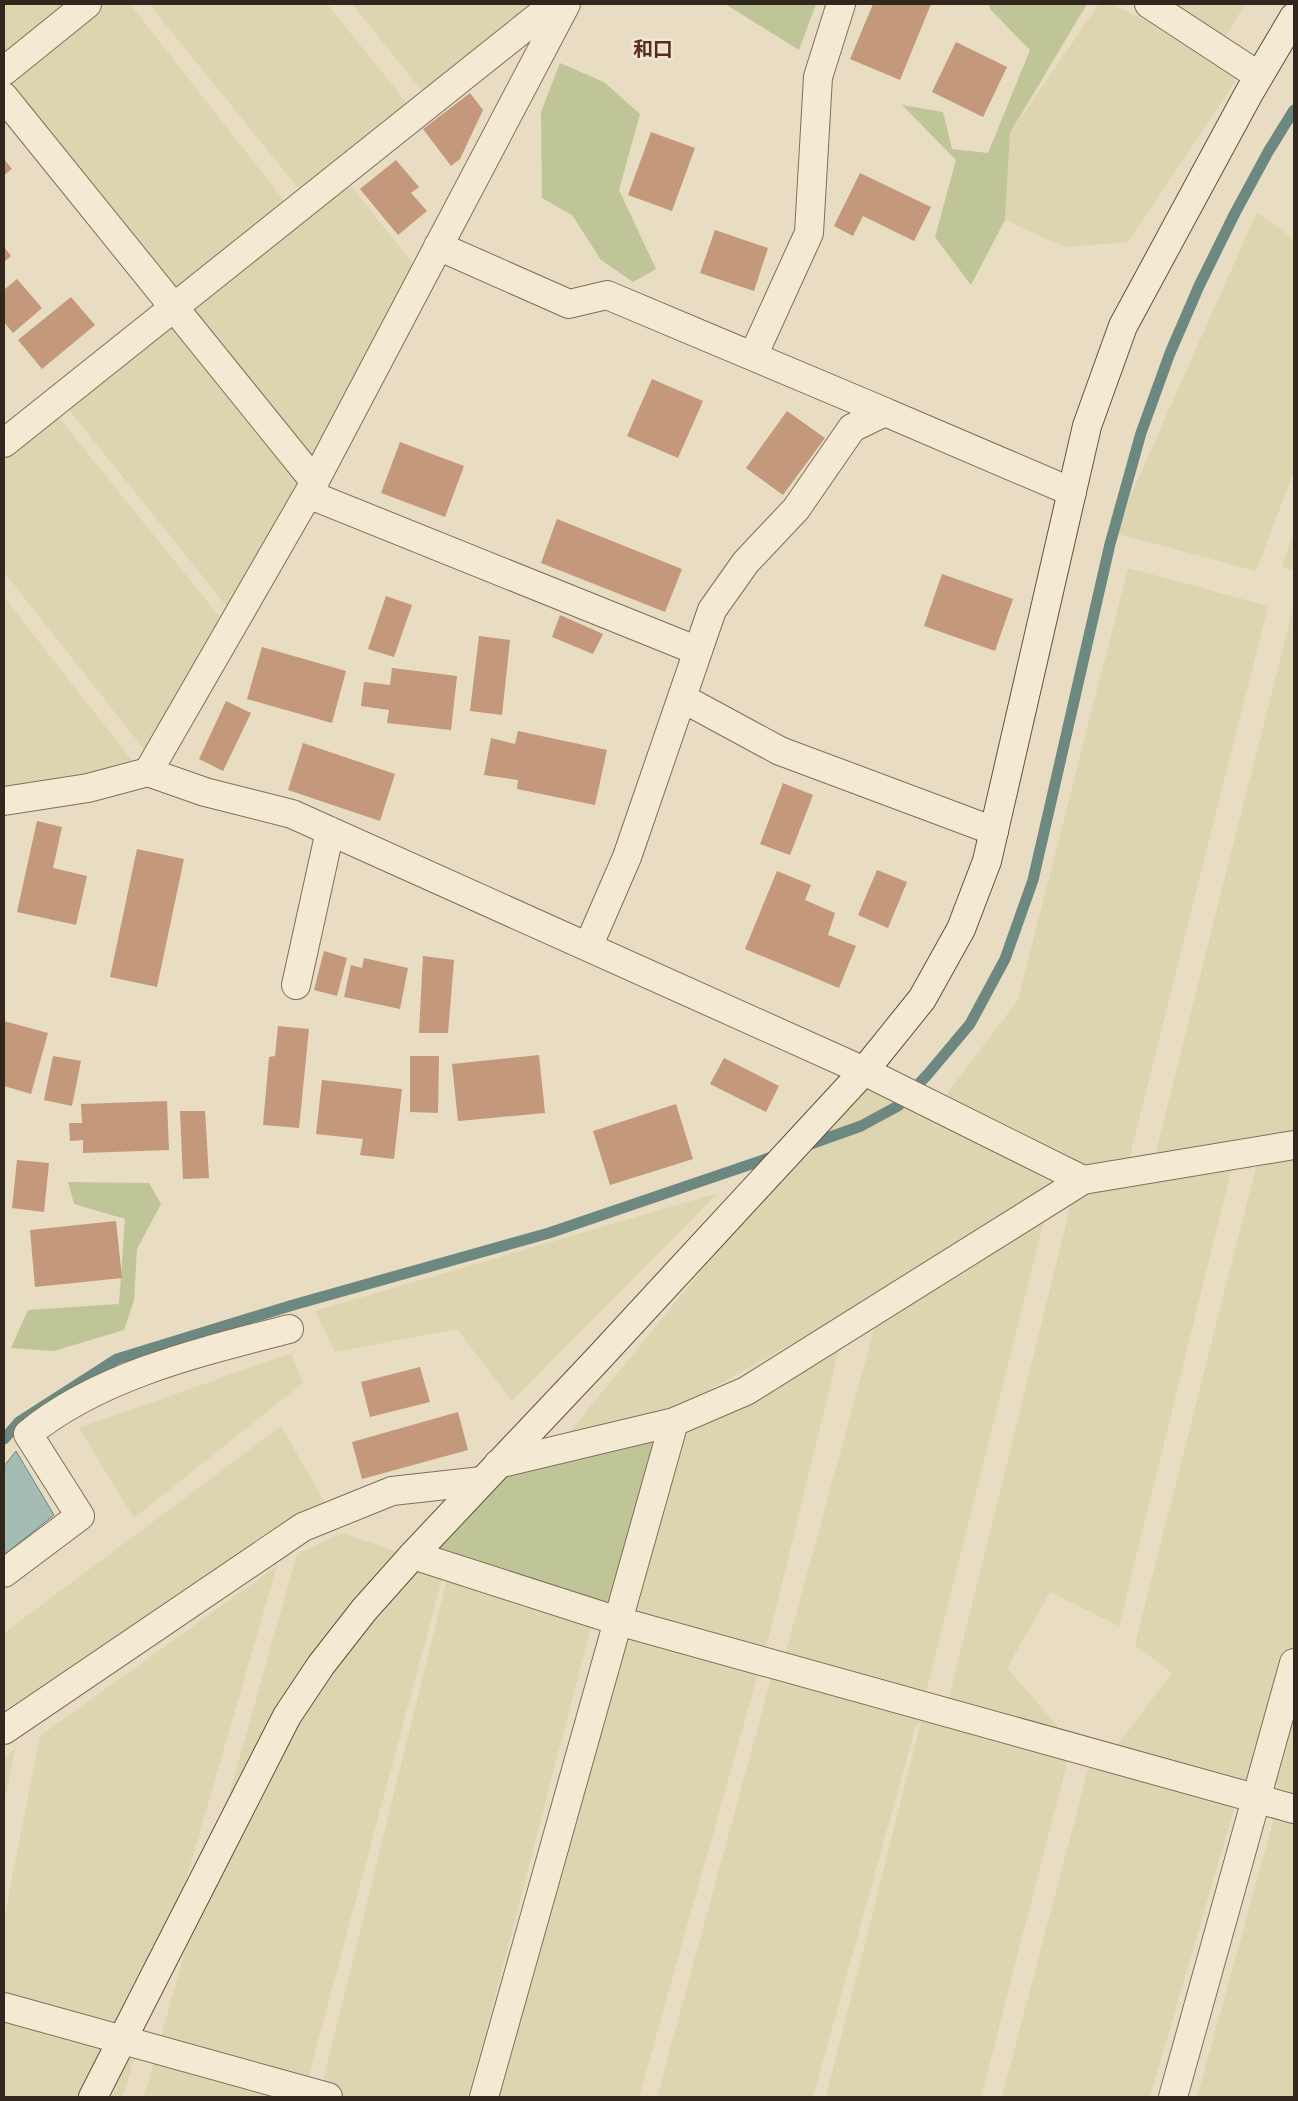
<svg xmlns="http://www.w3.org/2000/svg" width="1298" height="2101" font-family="'Times New Roman','Noto Sans JP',serif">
<rect width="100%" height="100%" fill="#e8dcc2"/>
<path fill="#ddd5b0" d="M4,4h126l159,203 -116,90 -169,-215z
M149,4h178l88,109 -108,86z
M352,4h178l6,7 -109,86z
M1099,4h12l134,63 -117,175 -63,5 -60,-27 5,-87z
M1150,4h95l-27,45z
M347,181l76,95 -104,199 -133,-166z
M1257,212l37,28v231l-38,100 -142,-38z
M174,320l138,168 -76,130 -170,-212z
M56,414l171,212 -73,136 -150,-190v-117z
M1294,531v40l-12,-4z
M1128,568l140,38 -142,565 109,-16 -116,471 -69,-34 -43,76 79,91 -143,-37 133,-538 -139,-77 81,-107z
M4,597l133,170 -133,33z
M1294,604v529l-142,34z
M864,1071l200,120 -430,241 -80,19z
M1294,1145v496l-45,157 -143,-38 66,-87 -37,-28 125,-494z
M718,1193l-206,208 -55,-72 -122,23 -20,-41z
M1049,1201l-131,524h-2l-103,372h-156l116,-425 7,1 100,-366z
M844,1329l-81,332 -145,-40 68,-204z
M291,1353l12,30 -169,135 -55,-90z
M281,1426l44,77 -315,223 -6,-7v-86z
M341,1533l104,35 -142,529h-159l153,-543z
M277,1566l-154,531h-119v-178l36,-183z
M448,1575l146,40 -125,482h-150z
M615,1622l146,41 -122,434h-147z
M1294,1663v146l-37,-10z
M922,1718l146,41 -87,338h-155z
M15,1749l-11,56v-46z
M1089,1766l146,40 -85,291h-148z
M1277,1808l17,4v285h-97z"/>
<path fill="#c0c597" d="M725,4h91l-17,46z
M989,4h98l-77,129 -5,87 -34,65 -36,-48 21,-77 -54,-55 41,7 9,37 36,4 42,-103 -40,-41z
M560,63l44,19 36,32 -21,76 37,79 -23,13 -32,-22 -29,-45 -30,-17 -1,-86z
M68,1182l81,1 12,21 -24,45 -3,51 -10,30 -70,21 -43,-3 17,-38 91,-6 6,-85 -51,-15z
M669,1439l-51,182 -205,-66 85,-91z"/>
<path fill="#a4bcb4" stroke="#6c8881" d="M16,1451l38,64 -50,40v-89z"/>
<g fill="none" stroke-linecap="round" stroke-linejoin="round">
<path stroke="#6c8881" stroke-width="11" d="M805,1146l56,-20 37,-20 30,-32 42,-50 35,-65 28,-79 77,-336 31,-111 29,-80 29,-67 36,-73 33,-61 26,-42
M4,1439l15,-17 98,-63 176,-54 256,-72 226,-77"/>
</g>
<path fill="#c3987b" d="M873,4h58l-31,76 -50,-21z
M956,42l51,25 -24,50 -51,-25z
M470,93l13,17 -23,49 -9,7 -28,-37z
M651,132l44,16 -23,63 -44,-16z
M4,159l8,10 -8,6z
M396,160l23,27 -8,6 16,18 -29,24 -38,-46z
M860,173l71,34 -17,34 -51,-25 -10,20 -19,-10z
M715,230l53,18 -14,43 -54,-18z
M4,247l7,9 -7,6z
M17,279l25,29 -29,25 -9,-11v-32z
M71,297l24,28 -53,44 -24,-29z
M652,379l51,22 -25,57 -51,-22z
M787,411l38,27 -42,57 -37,-27z
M400,442l64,24 -19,51 -64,-24z
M557,519l125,50 -17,43 -124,-49z
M942,574l71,25 -18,52 -71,-25z
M386,596l26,9 -18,52 -26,-8z
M560,615l43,19 -10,20 -41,-17z
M479,636l31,4 -8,75 -32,-4z
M262,647l84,24 -14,52 -85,-24z
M392,668l65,8 -6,54 -64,-7 2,-13 -28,-4 3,-24 26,3z
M226,701l25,12 -28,58 -24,-12z
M518,731l89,19 -12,55 -78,-16 1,-9 -34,-5 7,-37 24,6z
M303,743l92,31 -15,47 -92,-31z
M783,783l30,12 -23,60 -30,-11z
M37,821l25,6 -9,41 34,8 -11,49 -59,-13z
M137,849l47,10 -27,128 -47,-10z
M877,870l30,12 -19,46 -30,-13z
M777,871l34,14 -6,15 30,13 -7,22 28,11 -17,42 -94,-39z
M324,951l23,7 -10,38 -23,-6z
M423,956l31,4 -6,73h-29z
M364,958l44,10 -8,41 -56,-12 7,-32 11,3z
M4,1021l44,12 -17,61 -27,-8z
M278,1026l31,3 -10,99 -36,-3 6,-68 6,-1z
M539,1055l6,58 -87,8 -6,-57z
M53,1056l28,5 -9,45 -28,-6z
M410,1056h29l-1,57 -28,-1z
M724,1058l55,28 -13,26 -56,-28z
M322,1080l80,9 -8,70 -34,-4 3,-16 -47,-5z
M167,1101l2,49 -86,3v-13l-13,1 -1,-18h13l-1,-19z
M676,1104l17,55 -83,26 -17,-54z
M180,1111h25l4,67 -26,1z
M17,1160l32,3 -5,49 -32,-4z
M116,1221l6,57 -87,9 -5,-57z
M420,1367l10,35 -60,15 -9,-35z
M458,1412l10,38 -106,29 -10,-37z"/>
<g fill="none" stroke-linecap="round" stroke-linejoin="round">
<defs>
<path id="street" d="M1149,4l110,72
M4,71l83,-67
M4,97l311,385
M438,246l131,58 38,-9 278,117
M753,356l56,-123 9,-156 23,-73
M4,443l550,-439
M308,494l390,157
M682,698l98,53 214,80
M148,772l160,-278 258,-490
M4,801l84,-13 60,-16 57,20 87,22 572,257 219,109 211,-35
M588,947l39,-90 85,-247 34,-48 50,-53 56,-81 33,-16 187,80
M296,985l34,-154
M498,1464l176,-42 72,-31 337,-211
M413,1555l205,66 676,188
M4,1573l76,-57 -52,-82c72,-59 172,-82 261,-105
M4,1730l299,-203 89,-36 90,-10
M4,2007l324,90
M484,2097l190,-675
M1173,2097l121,-434"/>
<path id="secondary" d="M93,2097l194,-381 34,-51 43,-55 49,-55 184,-195 267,-289 58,-72 39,-70 26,-68 100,-435 36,-100 126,-233 45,-76"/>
</defs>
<use href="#street" stroke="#806e5b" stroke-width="30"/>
<use href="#secondary" stroke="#62503e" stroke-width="30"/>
<use href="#street" stroke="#f4ead4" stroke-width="28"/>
<use href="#secondary" stroke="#f4ead4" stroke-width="28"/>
</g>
<g text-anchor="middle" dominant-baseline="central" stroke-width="5" stroke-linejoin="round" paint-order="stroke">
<g font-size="20" font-weight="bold" fill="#5a2c21" stroke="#f1e7d0">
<text x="653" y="49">和口</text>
</g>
</g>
<rect width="1298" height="2101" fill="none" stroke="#32271e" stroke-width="10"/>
</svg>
